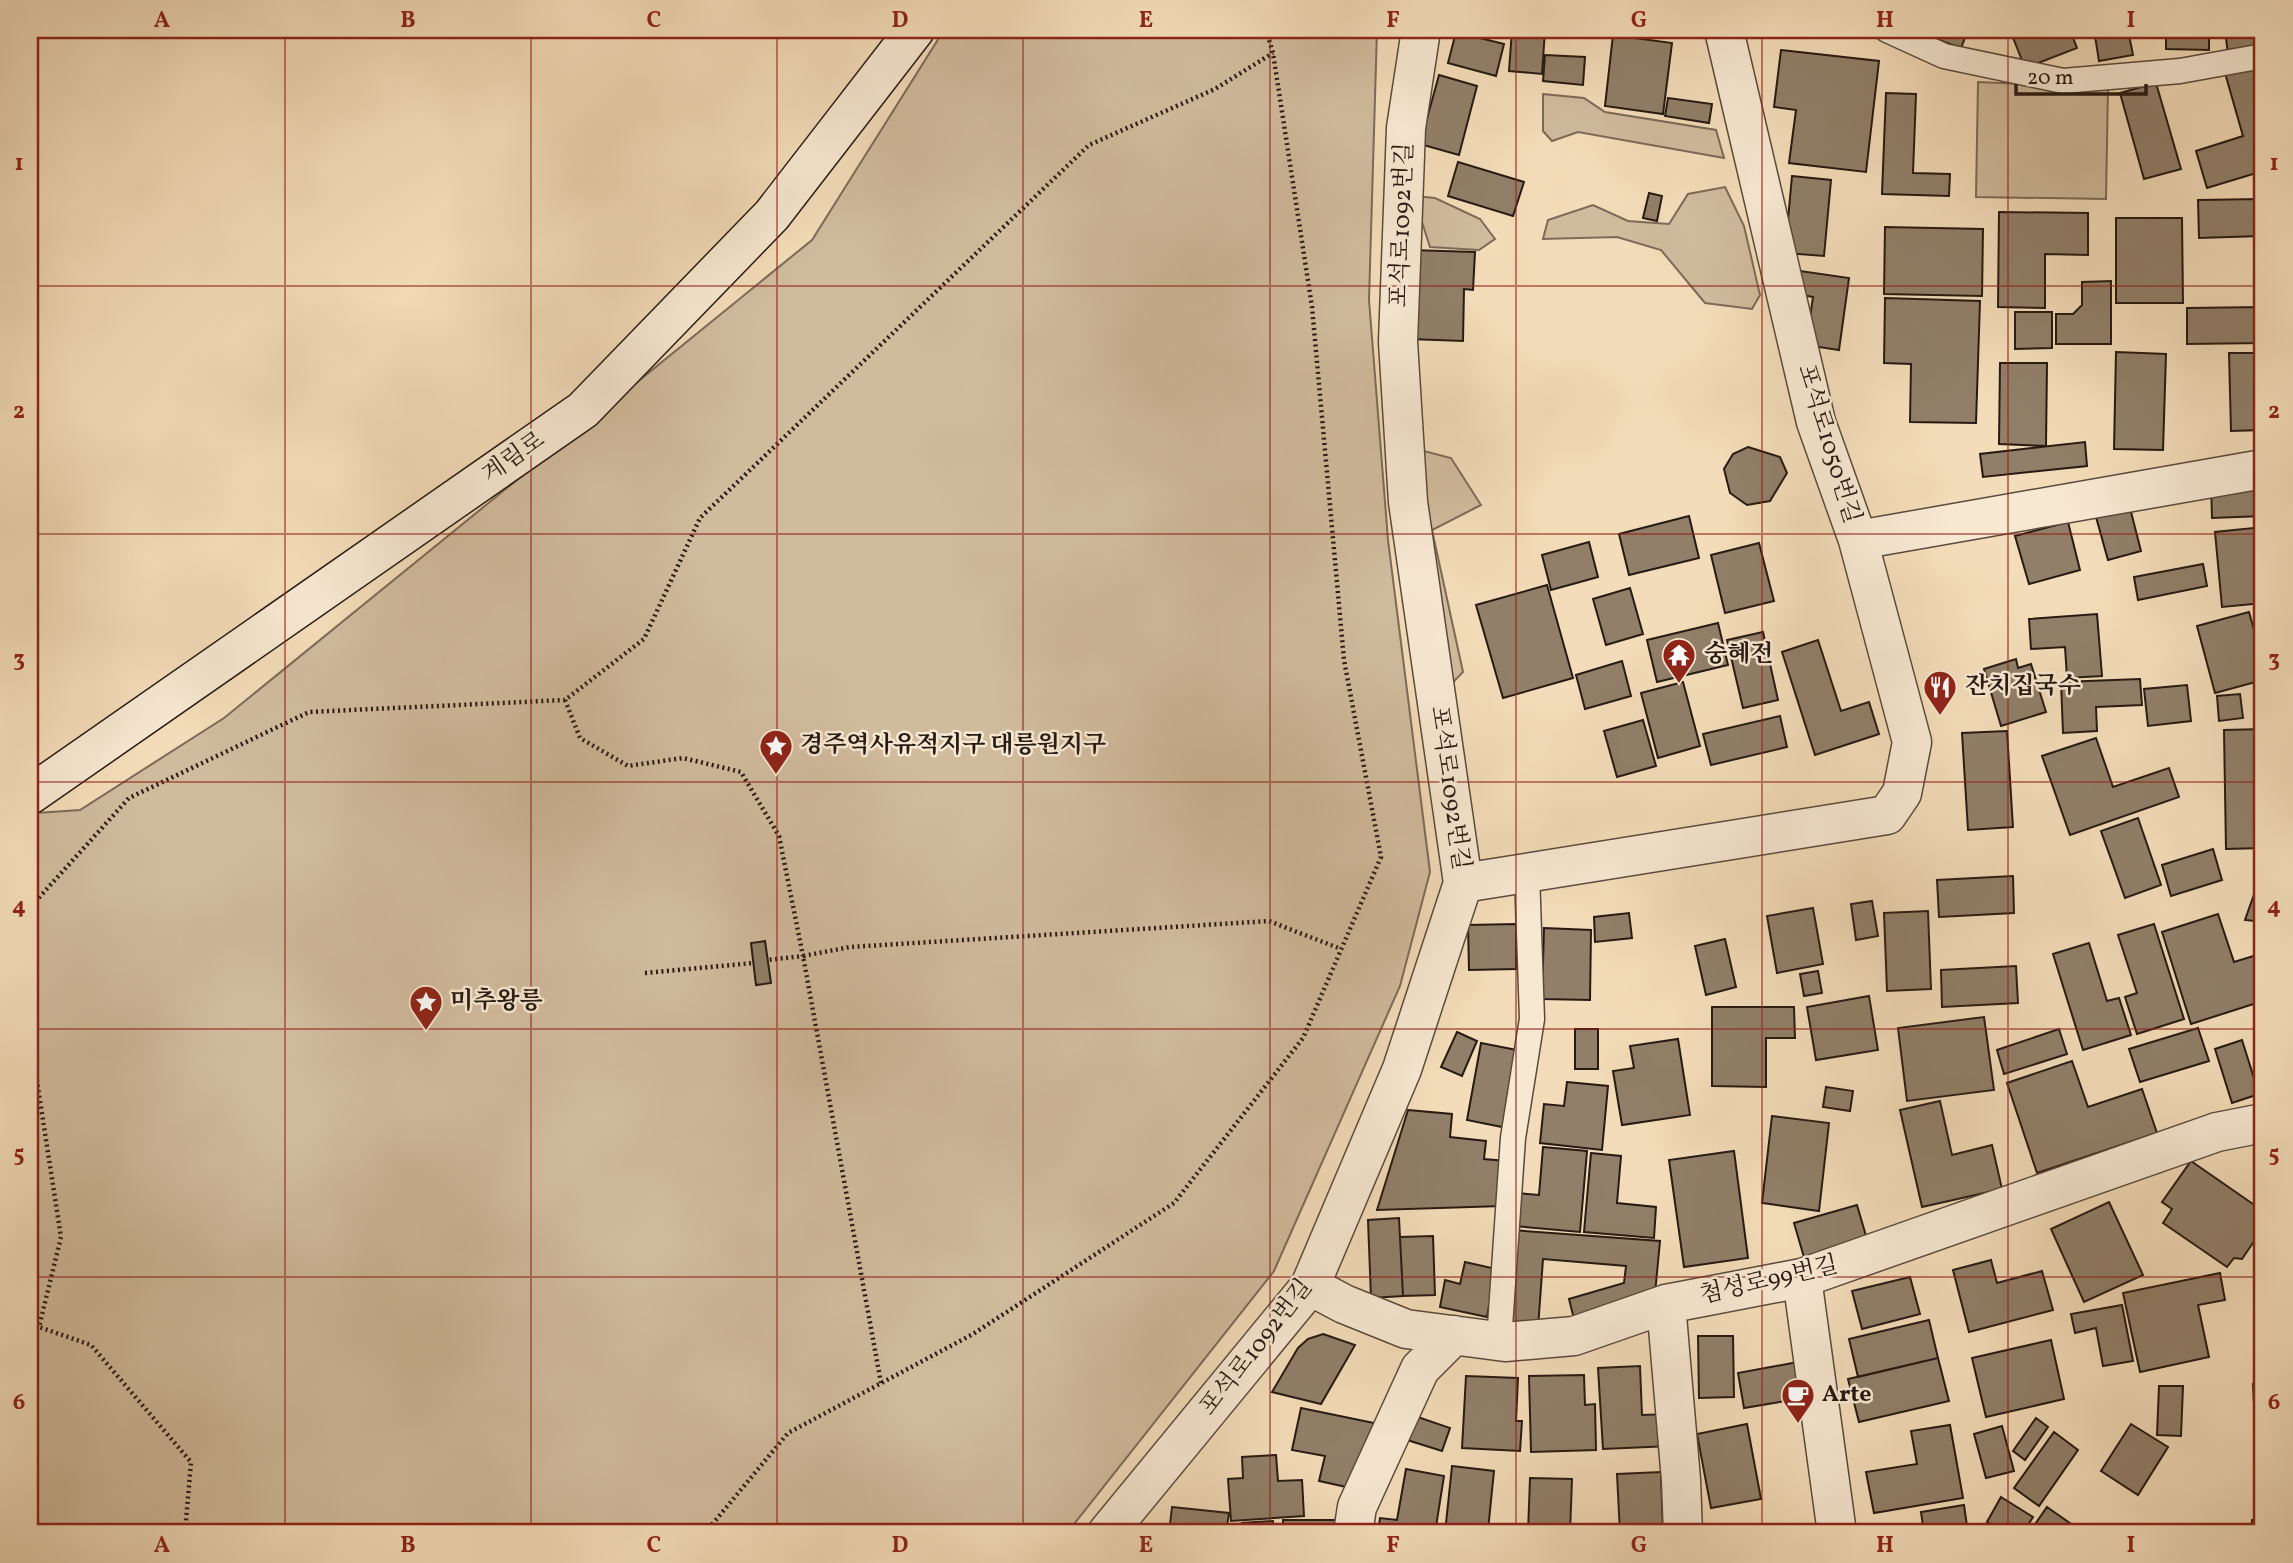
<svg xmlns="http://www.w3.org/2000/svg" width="2293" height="1563" font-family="Vollkorn,'Noto Serif KR',serif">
<rect width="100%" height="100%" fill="#f3dcb9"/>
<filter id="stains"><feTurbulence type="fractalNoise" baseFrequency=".00286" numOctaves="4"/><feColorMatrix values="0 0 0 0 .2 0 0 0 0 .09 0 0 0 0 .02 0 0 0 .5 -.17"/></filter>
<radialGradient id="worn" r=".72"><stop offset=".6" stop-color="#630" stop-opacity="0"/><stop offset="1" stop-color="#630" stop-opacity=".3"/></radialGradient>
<path fill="#d0bb9d" stroke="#7c6a58" stroke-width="2" d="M944,30h433l-8,270 19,240 42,332 -30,114 -126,285 -207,262h-1037v-716l6,-4 44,-3 144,-92 588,-478z
M1978,82l130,6 -2,111 -130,-2z
M1543,94l41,4 21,14 111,18 8,28 -146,-26 -26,9 -9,-10z
M1725,187l19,39 16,69 -8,14 -47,-6 -44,-53 -44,-13 -74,2 5,-19 45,-15 35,16 41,3 19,-30z
M1404,195l31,3 45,21 15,20 -16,11 -49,-3 -10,-31z
M1416,449l35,9 30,47 -49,25 31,142 -42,44z"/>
<path fill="#917f69" stroke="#271a12" stroke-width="2" d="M1512,30h33l-3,44 -33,-3z
M1911,30h57l-7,18z
M2010,30h60l7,18 -52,20z
M2094,30h34l5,25 -34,6z
M2166,30h43v20l-43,-1z
M2225,30h38v19l-35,5z
M1456,32l48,12 -8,32 -48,-13z
M1613,35l59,8 -9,71 -58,-8z
M1781,50l98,11 -13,111 -77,-9 7,-53 -22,-3z
M1545,55l40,2 -2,28 -40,-4z
M2259,63l4,15v93l-56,17 -11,-37 47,-15 -18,-63z
M1439,75l38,11 -18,69 -39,-11z
M2156,83l25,86 -37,10 -24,-86z
M1886,93l30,1 -3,79 37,1 -1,22 -67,-2z
M1668,98l44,6 -3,19 -44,-7z
M1458,162l66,20 -11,34 -65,-20z
M1792,176l39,4 -7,76 -39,-3z
M1649,193l13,3 -5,25 -14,-3z
M2261,199v37l-62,2 -1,-38z
M1999,212l89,1v42l-43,-1v54l-47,-1z
M2116,218h66l1,85h-67z
M1885,227l98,2 -1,67 -98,-2z
M2257,240h6v29h-5z
M1411,250l64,2 -2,38 -9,-1 -1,52 -54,-2z
M1800,271l49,7 -10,72 -33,-5 7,-48 -16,-3z
M2111,281v63h-55v-30h17l9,-9v-23z
M1885,298l95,3 -4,122 -66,-1 1,-58 -27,-1z
M2263,307v36l-76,1v-36z
M2015,312h37v36l-37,1z
M2116,352l50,2 -3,96 -49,-1z
M2229,353h34v77l-32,1z
M2000,363h47l-1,83 -47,-2z
M2085,442l2,24 -104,11 -3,-23z
M1748,447l32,10 7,16 -17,28 -23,4 -17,-12 -6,-24 9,-15z
M2263,481v35l-51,2 -1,-35z
M2130,508l11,43 -33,9 -12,-43z
M1689,516l10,42 -70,17 -10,-41z
M2068,522l12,48 -51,14 -14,-48z
M2263,527v76l-41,4 -7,-75z
M1589,542l9,35 -47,13 -9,-35z
M1759,543l15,58 -49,12 -14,-58z
M2203,564l4,22 -69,14 -4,-23z
M1547,585l26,93 -70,20 -27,-93z
M1630,588l13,46 -37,11 -13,-46z
M2249,612l14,50v18l-48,13 -18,-67z
M2097,614l5,62 -35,2 -2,-31 -34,2 -2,-30z
M1718,623l10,42 -71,17 -10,-42z
M1763,632l15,68 -35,8 -16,-68z
M1818,640l23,71 28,-9 10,32 -64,21 -33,-103z
M2016,659l2,9 13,-4 15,48 -45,14 -17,-57z
M1622,661l9,35 -46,13 -9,-34z
M2140,679l2,26 -46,2 1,24 -34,2 -2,-51z
M1683,682l17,64 -42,12 -17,-65z
M2187,685l4,36 -43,5 -4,-37z
M2240,694l3,24 -24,3 -2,-25z
M1780,716l7,31 -76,18 -8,-31z
M1643,720l13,46 -39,11 -13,-46z
M2263,729v119l-37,1 -2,-119z
M2007,731l6,96 -45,3 -6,-97z
M2096,738l17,49 56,-19 10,29 -109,38 -28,-79z
M2138,818l23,67 -36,13 -24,-67z
M2213,849l9,31 -51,16 -9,-31z
M2263,869v53l-18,-2z
M2013,876l1,37 -75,4 -2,-37z
M1872,901l6,35 -22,4 -5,-36z
M1813,908l10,56 -46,9 -10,-57z
M1928,911l3,78 -44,2 -3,-78z
M1629,913l3,25 -37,4 -1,-25z
M2218,914l16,48 29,-9v48l-72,23 -29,-92z
M1516,924v45l-47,1 -1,-45z
M2154,924l30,95 -47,15 -12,-37 12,-4 -19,-58z
M1544,928l47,2 -1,70 -48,-1z
M1725,939l11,48 -30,8 -11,-49z
M765,941l6,42 -15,2 -5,-42z
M2089,943l18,58 12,-3 12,37 -48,15 -30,-96z
M2016,966l2,37 -76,4 -1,-37z
M1818,971l4,22 -18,3 -4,-22z
M1869,996l9,54 -62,10 -9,-53z
M1712,1007h82l1,31h-29v49l-54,-1z
M1984,1017l10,73 -87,11 -9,-73z
M2198,1028l11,33 -69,21 -11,-33z
M1575,1029h23v40h-23z
M2059,1029l8,25 -63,20 -7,-24z
M1457,1032l20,9 -15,35 -21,-9z
M1678,1039l12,76 -68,10 -9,-54 21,-3 -4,-22z
M2242,1040l17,54 -27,9 -17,-54z
M1481,1043l41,8 -15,77 -40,-8z
M2072,1061l16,46 54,-18 15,44 -120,40 -30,-90z
M1567,1082l41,4 -6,64 -62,-7 4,-39 20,2z
M1826,1087l27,4 -3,20 -27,-4z
M1940,1101l12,54 40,-10 10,44 -80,18 -22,-97z
M1408,1110l44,4 -2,23 36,4 -2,18 22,2 -4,45 -125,4z
M1772,1116l57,7 -10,88 -57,-8z
M1543,1147l44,4 -7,81 -66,-6 3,-33 22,2z
M1734,1151l14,107 -64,9 -15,-107z
M1591,1153l30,3 -4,47 39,4 -2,31 -70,-6z
M2191,1161l72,50v17l-21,31 -8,-1 -7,9 -64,-44 9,-14 -10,-7z
M2109,1202l34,73 -59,27 -33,-73z
M1857,1205l12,41 -63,18 -12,-41z
M1399,1218l4,78 -32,2 -3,-78z
M1512,1230l148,11 -6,63 -78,23 -7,-28 55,-16 2,-17 -83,-7 -5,69 -33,-3z
M1433,1236l2,59 -32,1 -3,-59z
M1991,1260l6,23 45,-12 11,39 -84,22 -16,-62z
M1465,1262l31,7 -9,48 -47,-10 5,-27 15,4z
M2220,1273l5,27 -27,5 11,52 -69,15 -17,-79z
M2260,1273l3,1v72l-6,-1z
M1910,1277l10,37 -58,15 -10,-38z
M2122,1305l11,56 -30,5 -7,-38 -21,5 -4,-19z
M1929,1320l9,38 -80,19 -9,-38z
M1323,1334l32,11 -34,59 -49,-12 26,-44 10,-9z
M1698,1336h35l1,61 -35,1z
M2051,1340l13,59 -78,18 -14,-59z
M1938,1358l11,43 -90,21 -11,-43z
M1798,1362l6,36 -60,10 -6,-35z
M1640,1366l2,49 27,-1 2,32 -68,3 -5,-81z
M1584,1375l1,30 10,-1 1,46 -65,2 -2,-76z
M1466,1376l52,2 -2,43h6l-2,30 -58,-3z
M2263,1383v63h-7l-3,-62z
M2159,1386h24l-2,50 -24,-1z
M1301,1408l73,15 -14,67 -41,-9 6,-25 -33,-6z
M1412,1415l38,13 -8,23 -38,-12z
M2036,1418l12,9 -23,33 -12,-9z
M1747,1424l14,75 -50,9 -14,-74z
M2131,1424l37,23 -30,48 -37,-24z
M1950,1425l13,73 -89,15 -8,-41 51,-8 -6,-33z
M2002,1426l12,45 -28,7 -12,-44z
M2054,1432l24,18 -39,56 -25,-18z
M1276,1455l2,26 24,-1 2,36 -73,5 -3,-42 15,-1 -1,-21z
M1452,1466l42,5 -6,59 27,3h-70z
M1406,1469l38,7 -9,57h-57l2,-15 17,2z
M1661,1472l2,58h7v3h-50l-3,-59z
M1530,1478l42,1 -2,54h-42z
M2001,1497l32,20 -10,16h-17l-19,-11z
M1964,1505l4,28h-44l-3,-21z
M1172,1507l57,6 -3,20h-57z
M2047,1507l37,26h-55z
M1283,1520h58l-1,13h-57z
M2252,1520h11v13h-12z
M1273,1521l-1,12h-30v-10z"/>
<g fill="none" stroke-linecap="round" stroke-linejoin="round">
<defs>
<path id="lane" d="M1887,30l57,26 119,25 117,-10 83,-15
M1499,1341l14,-203 19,-119 -5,-146"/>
<path id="street" d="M1724,30l92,392 42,118 405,-71
M1463,883l424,-68 15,-22 10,-51 -54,-202
M1802,1278l35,255
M1310,1286l34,18 62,25 99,13 69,-6 92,-32 136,-26 415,-146 46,-9
M1666,1304l15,176 2,53
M1107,1533l203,-247 92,-217 61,-186 -55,-381 -10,-160 8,-214 15,-98
M1353,1533l4,-26 63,-138 34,-34"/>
<path id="secondary" d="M30,795l553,-385 189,-195 143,-185"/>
</defs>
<use href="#lane" stroke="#5a4a3c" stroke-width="27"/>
<use href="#street" stroke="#5a4a3c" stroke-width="41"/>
<use href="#secondary" stroke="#271a12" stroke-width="41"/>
<path stroke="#271a12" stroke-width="4.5" stroke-dasharray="2 3.5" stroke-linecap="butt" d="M565,700l15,38 48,28 55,-8 58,14 38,64 24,120 -35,4
M30,940l5,-38 94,-104 180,-86 256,-12 79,-61 56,-121 389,-373 126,-56 58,-36
M645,973l108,-10
M30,1036l31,201 -22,90
M30,1330l9,-3 52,18 100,117 -6,71
M881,1383l-78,-427 47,-9 419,-26 72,28
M705,1533l83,-100 185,-99 201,-131 129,-165 78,-181 -37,-197 -32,-353 -39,-254 -7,-23"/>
<use href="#lane" stroke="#f7e8d2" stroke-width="24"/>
<use href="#street" stroke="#f7e8d2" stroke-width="38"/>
<use href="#secondary" stroke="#f7e8d2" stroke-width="38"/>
</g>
<path fill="none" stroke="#8f2418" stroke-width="2" stroke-opacity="0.55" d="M285,30v1503M531,30v1503M777,30v1503M1023,30v1503M1270,30v1503M1516,30v1503M1762,30v1503M2008,30v1503M30,286h2233M30,534h2233M30,782h2233M30,1029h2233M30,1277h2233"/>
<defs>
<symbol id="temple-pin" viewBox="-11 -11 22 30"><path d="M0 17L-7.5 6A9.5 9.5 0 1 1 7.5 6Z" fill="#8f2418" stroke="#f7e8d2"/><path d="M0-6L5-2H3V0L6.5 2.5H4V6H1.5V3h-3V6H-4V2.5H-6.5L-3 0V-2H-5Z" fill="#fff"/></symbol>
<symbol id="restaurant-pin" viewBox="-11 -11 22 30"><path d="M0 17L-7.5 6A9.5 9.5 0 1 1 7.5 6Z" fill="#8f2418" stroke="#f7e8d2"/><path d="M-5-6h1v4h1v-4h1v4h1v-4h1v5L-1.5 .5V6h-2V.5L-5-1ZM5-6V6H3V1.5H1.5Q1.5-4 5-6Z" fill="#fff"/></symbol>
<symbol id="sight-pin" viewBox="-11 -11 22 30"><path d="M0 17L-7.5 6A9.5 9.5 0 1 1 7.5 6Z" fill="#8f2418" stroke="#f7e8d2"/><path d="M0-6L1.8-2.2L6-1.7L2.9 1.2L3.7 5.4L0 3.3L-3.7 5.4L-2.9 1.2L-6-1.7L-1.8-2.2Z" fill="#fff"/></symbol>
<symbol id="cafe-pin" viewBox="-11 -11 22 30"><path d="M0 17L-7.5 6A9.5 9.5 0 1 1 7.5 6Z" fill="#8f2418" stroke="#f7e8d2"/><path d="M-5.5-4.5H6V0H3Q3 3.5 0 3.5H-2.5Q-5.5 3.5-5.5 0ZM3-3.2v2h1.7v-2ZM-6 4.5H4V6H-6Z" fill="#fff"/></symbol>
</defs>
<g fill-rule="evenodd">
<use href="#temple-pin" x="1660" y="636" width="38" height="52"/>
<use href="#restaurant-pin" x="1921" y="668" width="38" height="52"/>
<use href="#sight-pin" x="757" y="727" width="38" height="52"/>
<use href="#sight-pin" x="407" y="983" width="38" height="52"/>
<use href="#cafe-pin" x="1779" y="1376" width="38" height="52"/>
</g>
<g text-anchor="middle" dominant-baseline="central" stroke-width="5" stroke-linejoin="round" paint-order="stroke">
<g font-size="24" fill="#271a12" stroke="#f7e8d2">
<text transform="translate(1403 225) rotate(-88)">포석로1092번길</text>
<text transform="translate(1828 444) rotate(73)">포석로1050번길</text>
<text transform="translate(514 458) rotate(-35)">계림로</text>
<text transform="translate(1449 788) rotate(82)">포석로1092번길</text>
<text transform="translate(1769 1281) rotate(-13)">첨성로99번길</text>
<text transform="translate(1257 1348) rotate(-52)">포석로1092번길</text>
</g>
<g font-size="24" font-weight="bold" fill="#271a12" stroke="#f7e8d2" text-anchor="start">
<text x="1704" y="655">숭혜전</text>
<text x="1965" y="687">잔치집국수</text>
<text x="800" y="746">경주역사유적지구 대릉원지구</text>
<text x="450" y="1002">미추왕릉</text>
<text x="1822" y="1395">Arte</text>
</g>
</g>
<rect width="2293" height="1563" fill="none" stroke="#f3dcb9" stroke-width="77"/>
<path d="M2016 84v10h130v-10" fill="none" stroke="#271a12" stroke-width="3.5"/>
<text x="2027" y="84" font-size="21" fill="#271a12" stroke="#f7e8d2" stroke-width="5" paint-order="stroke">20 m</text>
<rect x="38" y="38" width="2216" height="1486" fill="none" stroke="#8f2418" stroke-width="2.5"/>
<g font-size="23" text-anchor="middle" font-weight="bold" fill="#8f2418">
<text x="162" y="27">A</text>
<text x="408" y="27">B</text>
<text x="654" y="27">C</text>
<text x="900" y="27">D</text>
<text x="1146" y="27">E</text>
<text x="1393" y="27">F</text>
<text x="1639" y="27">G</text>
<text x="1885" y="27">H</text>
<text x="2131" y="27">I</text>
<text x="19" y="170">1</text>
<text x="2274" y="170">1</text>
<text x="19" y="418">2</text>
<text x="2274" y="418">2</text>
<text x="19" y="666">3</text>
<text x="2274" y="666">3</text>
<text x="19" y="913">4</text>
<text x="2274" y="913">4</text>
<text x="19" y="1161">5</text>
<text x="2274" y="1161">5</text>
<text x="19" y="1409">6</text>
<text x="2274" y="1409">6</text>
<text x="162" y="1552">A</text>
<text x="408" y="1552">B</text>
<text x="654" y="1552">C</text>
<text x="900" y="1552">D</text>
<text x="1146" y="1552">E</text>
<text x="1393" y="1552">F</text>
<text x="1639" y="1552">G</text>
<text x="1885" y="1552">H</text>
<text x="2131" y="1552">I</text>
</g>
<rect width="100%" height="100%" filter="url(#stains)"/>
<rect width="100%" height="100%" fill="url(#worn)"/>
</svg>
